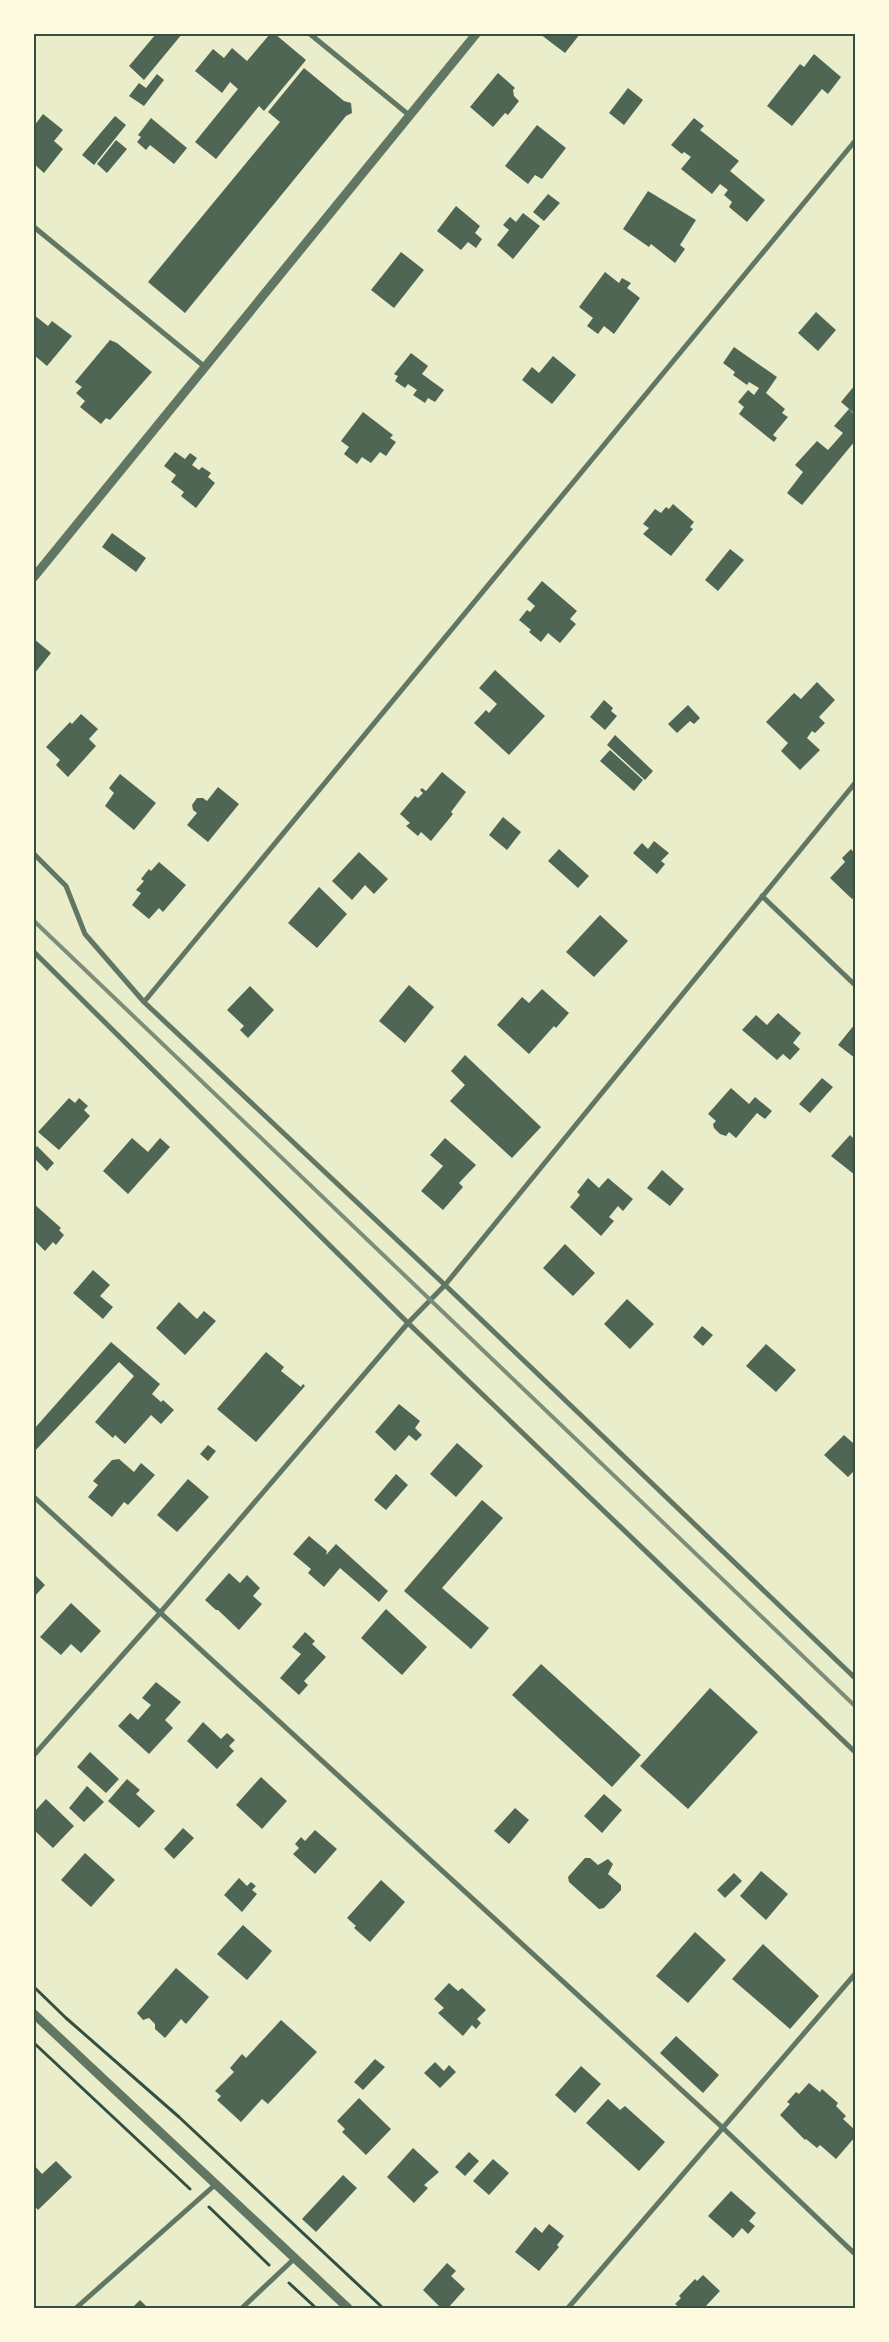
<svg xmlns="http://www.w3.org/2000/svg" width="889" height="2342" font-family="Montserrat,sans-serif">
<rect width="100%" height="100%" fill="#e9edc9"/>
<path fill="#4f6655" d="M156,34h26l-38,46 -15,-14z
M270,34h5l31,26 -42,51 -5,-5 -43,53 -21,-17 43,-53 -8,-7 -8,11 -27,-22 18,-22 11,9 8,-10 15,13z
M540,34h40l-15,19z
M814,54l27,23 -13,17 -6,-5 -30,37 -25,-20 33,-42 4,3z
M304,68l40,33 7,2 1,10 -6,3 -161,197 -37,-31 132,-160 -12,-10z
M498,73l17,15 -2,2 1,6 5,5 -11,14 -3,-2 -12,14 -23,-20z
M157,74l7,6 -20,26 -15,-10 10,-13 7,5z
M628,88l15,12 -19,25 -15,-12z
M43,114l20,16 -9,11 9,8 -19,24 -10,-9v-38z
M115,116l11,9 -32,40 -12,-10z
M151,118l36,30 -13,16 -24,-19 -4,5 -9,-8 4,-5 -3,-2z
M694,118l10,8 -4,4 39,31 -9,10 35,29 -18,22 -18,-15 3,-5 -8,-7 4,-5 -8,-6 -8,10 -31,-25 10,-12 -7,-5 -2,2 -11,-9z
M537,125l29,23 -24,31 -7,-4 -7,9 -23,-18z
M116,140l11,9 -20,24 -10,-9z
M648,191l48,29 -16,25 5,4 -10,14 -24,-19 -2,3 -26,-18z
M548,194l12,9 -16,18 -11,-9z
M456,206l24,20 -5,7 7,6 -6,9 -8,-6 -7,8 -24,-19z
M523,213l17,13 -27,33 -16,-14 12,-15 -6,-5 7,-8 6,5z
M401,252l23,18 -30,38 -23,-18z
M605,272l14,11 3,-5 9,5 -4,5 13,10 -26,36 -10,-8 -6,8 -11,-8 6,-8 -14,-11z
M816,312l20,18 -18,21 -20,-18z
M34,315l14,11 4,-5 20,15 -25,30 -13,-11z
M110,340l7,3 35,29 -42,48 -4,-2 -5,6 -21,-17 5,-6 -9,-8 6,-6 -7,-5z
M734,347l43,30 -11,16 19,16 -3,4 6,4 -15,18 4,3 -3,4 -35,-28 5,-7 -6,-5 10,-12 6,5 5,-7 -10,-6 -2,3 -14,-10 2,-3 -12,-9z
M411,353l17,13 -6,8 22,16 -9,12 -7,-4 -3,5 -12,-8 4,-5 -9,-6 -3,4 -10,-7 3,-5 -4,-2z
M553,356l23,19 -24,29 -30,-24 10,-13 7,6z
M855,385v29l-14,-12z
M849,409l6,6v26l-53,64 -15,-12 16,-21 -8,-7 22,-24 11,9 15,-17 -9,-7z
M363,412l30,23 -3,3 6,4 -10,14 -6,-4 -9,11 -9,-6 -5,7 -13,-10 5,-7 -8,-6z
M175,452l10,7 5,-6 7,5 -5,7 7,5 3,-3 9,6 -3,4 7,6 -19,25 -15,-12 3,-4 -13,-10 5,-7 -12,-9z
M673,504l21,18 -4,5 3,2 -22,27 -28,-22 6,-6 -6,-4 12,-15 6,4 5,-6 3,2z
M112,533l34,25 -10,14 -34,-25z
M730,549l14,11 -26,31 -13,-11z
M542,581l35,30 -7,8 6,5 -16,19 -12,-10 -7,9 -12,-10 2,-2 -12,-10 8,-10 3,2 5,-6 -8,-7z
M34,639l17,14 -17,21z
M495,670l50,46 -36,39 -35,-32 12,-13 3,3 8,-9 -18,-16z
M817,682l18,18 -16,17 6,6 -10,10 -3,-2 -5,7 13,12 -20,20 -19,-19 7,-8 -22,-21 28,-29 7,6z
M604,700l9,8 -2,3 6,5 -12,14 -15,-13z
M688,705l12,13 -6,6 -4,-3 -13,12 -9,-9z
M81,714l17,15 -9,10 7,7 -28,31 -12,-12 4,-5 -14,-13 24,-25 2,2z
M615,735l38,36 -8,9 -38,-35z
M610,750l33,30 -9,11 -34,-30z
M442,772l24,20 -15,20 2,2 -22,27 -10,-9 -3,4 -12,-10 4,-3 -10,-9 15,-18 3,2 5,-5 -3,-3 2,-2 4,3z
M120,774l36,29 -22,27 -29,-24 9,-13 -5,-5z
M218,787l21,17 -31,38 -21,-17 10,-12 -4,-3 -1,-5 5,-7h6l4,3z
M503,817l18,15 -14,18 -18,-15z
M654,841l15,12 -8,8 4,3 -8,10 -24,-21 9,-10 6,6z
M559,849l30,27 -11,12 -30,-27z
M851,849l4,5v42l-3,3 -22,-21 15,-16 -3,-4z
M359,852l29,27 -14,15 -9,-9 -13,15 -20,-19z
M159,862l27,23 -23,27 -4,-4 -10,11 -17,-14 9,-12 -5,-3 8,-9 -3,-2 8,-10 2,2z
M319,887l28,27 -30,34 -29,-25z
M600,915l28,26 -34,36 -28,-25z
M409,985l25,22 -29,36 -26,-22z
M250,986l24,24 -26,28 -8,-8 4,-4 -17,-16z
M542,989l27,24 -13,15 -2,-2 -25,28 -32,-29 25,-28 7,6z
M778,1013l23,20 -8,10 7,6 -10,11 -7,-6 -6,6 -35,-30 14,-15 11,10z
M855,1024v34l-17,-13z
M465,1055l76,72 -29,31 -62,-57 15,-16 -14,-14z
M822,1078l11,9 -23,26 -11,-9z
M731,1088l18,16 6,-7 17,14 -7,8 -8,-6 -21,25 -7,-6 -3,4 -6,-2 -6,-6 -1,-4 3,-3 -8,-7z
M69,1098l6,5 4,-5 9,8 -4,4 6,6 -31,34 -21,-18z
M850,1135l5,5v35l-24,-19z
M132,1138l16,14 12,-14 10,9 -42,47 -25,-23z
M445,1138l31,27 -17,18 4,4 -20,23 -22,-19 22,-25 -13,-11z
M37,1146l17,17 -7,8 -13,-13v-9z
M662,1170l22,19 -14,17 -23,-18z
M588,1178l11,10 9,-10 25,21 -10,12 -5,-5 -9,11 5,4 -13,15 -31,-29 10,-12 -3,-3z
M34,1204l27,24 -2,2 5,5 -8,10 -3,-3 -8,9 -11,-11z
M565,1244l30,29 -22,23 -30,-28z
M93,1270l17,15 -10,11 13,11 -10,12 -30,-26z
M627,1299l27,25 -24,25 -26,-25z
M179,1302l18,17 7,-8 12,10 -31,34 -29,-27z
M702,1326l11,9 -10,11 -10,-9z
M111,1342l49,42 -8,10 9,8 2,-2 11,10 -13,14 -10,-9 -26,29 -10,-9 -2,3 -18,-16 39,-46 -15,-14 -85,90v-23z
M766,1344l30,26 -20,22 -30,-26z
M266,1352l18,15 -3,4 20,16 2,-3 2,2 -49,56 -39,-33z
M399,1404l21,17 -5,7 7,7 -6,6 -7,-6 -14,16 -20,-19z
M844,1435l9,8 2,-3v30l-7,7 -24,-22z
M457,1443l26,23 -27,31 -26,-23z
M208,1445l8,6 -8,10 -8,-7z
M119,1459l15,13 7,-9 14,12 -27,30 -4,-3 -12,15 -24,-20 10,-12 -5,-4 19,-21z
M396,1474l12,11 -22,25 -12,-10z
M188,1479l21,18 -32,35 -20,-17z
M482,1500l21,18 -61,70 47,40 -18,21 -67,-58z
M309,1536l18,15 -1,4 10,-11 52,47 -9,11 -39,-34 -16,19 -16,-14 3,-4 -18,-15z
M229,1573l11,10 7,-8 13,13 -7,8 9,8 -23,26 -21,-20h-2l-11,-10z
M34,1574l11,11 -11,12z
M71,1603l30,28 -20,22 -10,-9 -10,11 -21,-18z
M386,1609l41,38 -25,28 -41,-37z
M305,1632l10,9 -3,3 14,13 -22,24 4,4 -9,10 -19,-17 21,-24 -9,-7z
M541,1664l100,91 -29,32 -100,-92z
M156,1682l25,20 -16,18 8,8 -24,26 -31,-28 12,-13 8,7 13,-15 -9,-7z
M710,1688l48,44 -70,77 -48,-43z
M203,1722l18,17 6,-6 8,7 -6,6 5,5 -17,18 -30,-28z
M90,1752l29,27 -13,14 -29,-26z
M261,1777l26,24 -25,28 -26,-24z
M127,1779l13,11 -4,4 19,17 -16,17 -31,-27z
M87,1786l17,16 -20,20 -15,-14z
M604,1794l18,16 -20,23 -18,-17z
M46,1799l28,27 -21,22 -19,-18v-18z
M515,1808l14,12 -20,24 -15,-13z
M183,1828l11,10 -20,21 -10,-10z
M315,1830l22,19 -22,25 -22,-20 6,-6 -4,-4 6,-7 4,4z
M85,1853l30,27 -24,27 -30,-27z
M585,1858h5l8,7 10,-6 5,5 -5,10 13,11v5l-17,18 -5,1 -30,-27 -1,-5z
M761,1871l27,23 -22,26 -26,-24z
M734,1873l8,8 -17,17 -8,-8z
M239,1878l8,8 4,-4 5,4 -4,4 5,4 -15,18 -18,-17z
M381,1880l24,22 -35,40 -16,-14 2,-2 -9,-8z
M243,1925l29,26 -25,29 -30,-26z
M695,1932l31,28 -38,43 -32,-27z
M763,1944l56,52 -29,33 -58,-50z
M176,1968l33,29 -23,27 -5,-5 -16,19 -10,-9v-5l-6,-6 -6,2 -6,-7z
M449,1983l9,8 4,-3 24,22 -9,9 4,4 -5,6 -4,-4 -9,11 -25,-23 6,-5 -10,-9z
M281,2020l36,32 -49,52 -6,-5 -21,23 -24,-22 4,-4 -6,-5 19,-19 -4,-4 12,-14 4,4z
M676,2036l43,39 -16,18 -43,-40z
M375,2059l10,8 -22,23 -9,-8z
M435,2062l9,9 5,-6 7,7 -16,16 -16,-15z
M581,2066l20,18 -26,29 -20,-18z
M809,2083l11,9 2,-3 16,14 -2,3 10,10 -3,3 12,11v7l-19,22 -16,-14 -3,3 -11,-9 -1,1 -25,-25 10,-11 -3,-2 9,-10 3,2z
M359,2098l32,31 -25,26 -24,-23 3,-3 -8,-8z
M608,2099l12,11 5,-4 40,36 -26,29 -53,-48z
M413,2148l26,24 -15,13 4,3 -14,15 -27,-26z
M469,2152l10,9 -14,15 -10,-9z
M493,2159l16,14 -20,22 -16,-14z
M56,2161l16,16 -34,33 -4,-5v-40l8,9z
M343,2175l14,13 -41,44 -14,-13z
M731,2191l25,22 -7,8 6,5 -7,8 -6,-6 -9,10 -25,-22z
M549,2224l15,12 -7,9 2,2 -20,24 -24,-19 20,-25 7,6z
M447,2263l9,8 -5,5 14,13 -17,19h-7l-18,-18z
M703,2275l17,16 -16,17h-24l-5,-4 6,-6 -2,-2 16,-17 2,2z
M140,2300l8,8h-16z"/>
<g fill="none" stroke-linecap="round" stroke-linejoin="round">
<path stroke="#344e41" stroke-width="3" d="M34,1987l32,31 113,99 204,191
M34,2043l156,146
M209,2207l60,58
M289,2283l27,25"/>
<path stroke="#617663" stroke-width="5" d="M310,34l99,81
M34,227l171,140
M34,854l32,32 19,48 59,68 301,283 410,393
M762,896l93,89
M34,952l374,371 447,429
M144,1002l711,-861
M34,1497l689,631 132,126
M34,1755l125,-141 249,-291 37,-38 410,-502
M76,2308l140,-124
M242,2308l53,-50
M568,2308l287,-334"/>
<path stroke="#617663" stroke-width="9" d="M34,577l442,-543
M34,2014l314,294"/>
<path stroke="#7c8e77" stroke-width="4" d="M34,921l821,785"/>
</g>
<rect width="889" height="2342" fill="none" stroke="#fefae0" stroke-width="70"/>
<rect x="35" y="35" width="819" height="2272" fill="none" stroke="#344e41" stroke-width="2"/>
</svg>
